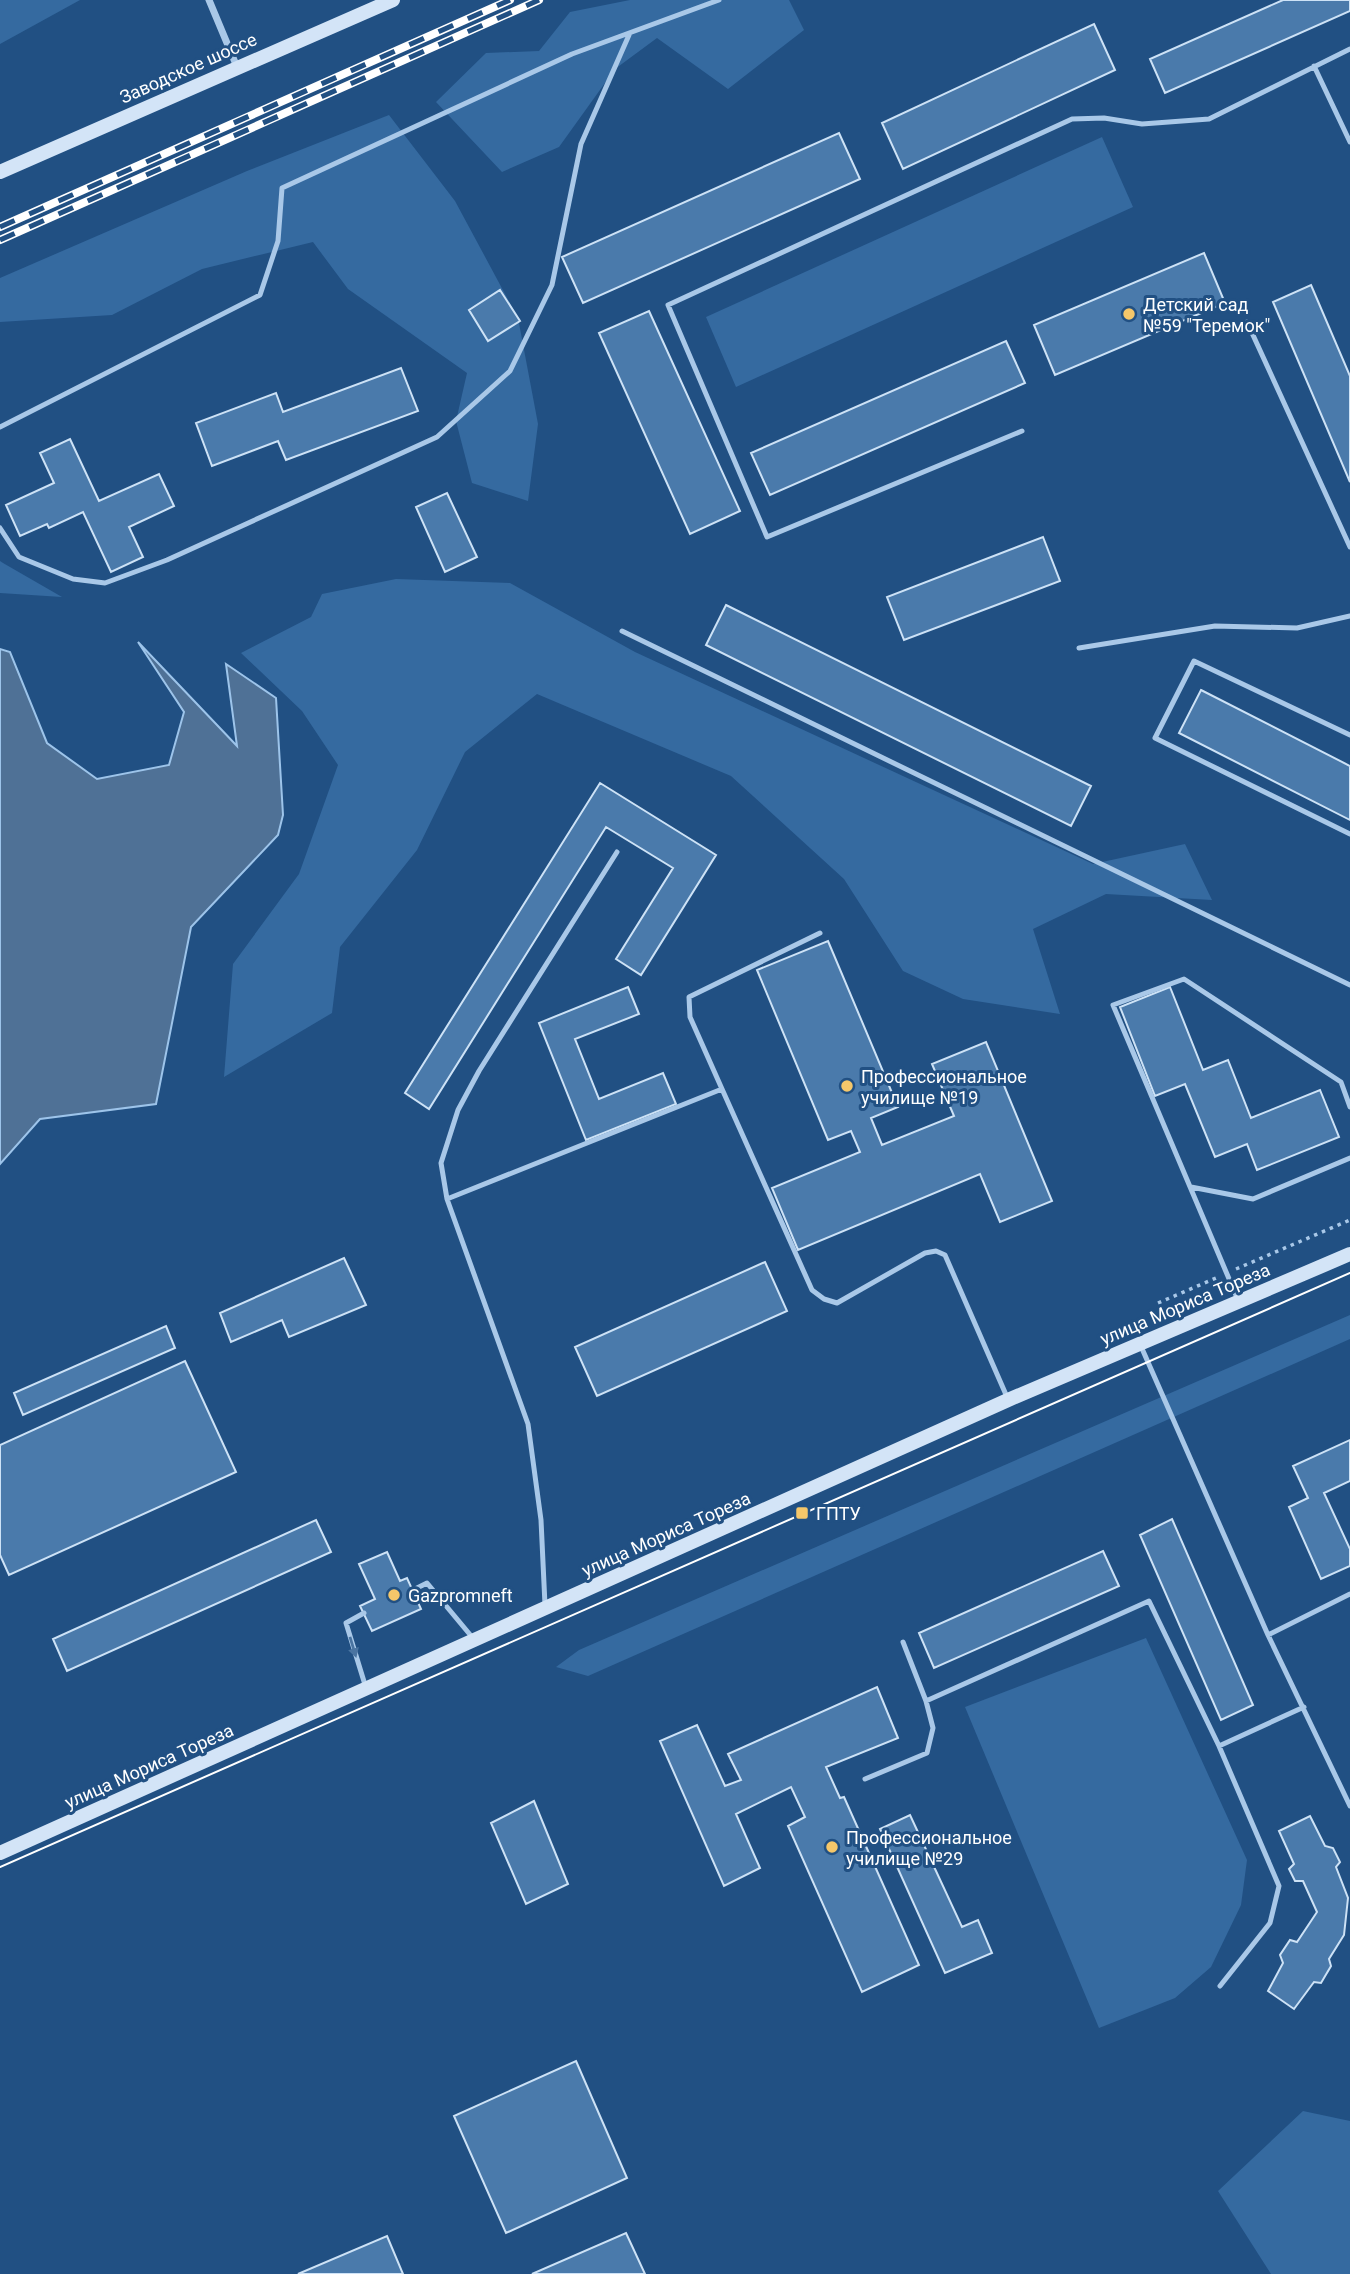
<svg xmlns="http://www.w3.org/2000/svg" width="1350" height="2274" font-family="Roboto,sans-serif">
<rect width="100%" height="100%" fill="#215083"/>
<path fill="#356aa0" d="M0,0h80l-80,44z
M630,0h159l15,30 -76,59 -71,-51 -42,31 -56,78 -57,25 -66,-70 50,-49 53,-2 31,-39z
M389,115l66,86 63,117 20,106 -10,77 -56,-18 -16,-62 11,-48 -119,-84 -35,-47 -111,27 -90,46 -112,7v-44l247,-107z
M1102,137l31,70 -397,180 -30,-70z
M0,561l3,2 59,34 -62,-4z
M396,579l114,4 125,69 458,212 92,-20 27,56 -106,-6 -73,35 27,85 -97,-15 -60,-28 -59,-92 -113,-103 -194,-82 -72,58 -48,98 -77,97 -8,66 -108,64 9,-113 66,-90 39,-109 -36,-54 -61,-58 70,-36 11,-23z
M1350,1315v24l-762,337 -32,-9 23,-17z
M1146,1638l101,222 -6,45 -30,62 -36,31 -76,30 -134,-321z
M1303,2111l47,10v153h-79l-53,-83z"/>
<path fill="#4f7196" stroke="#9dc4ea" stroke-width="2" d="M138,642l99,104 -11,-82 50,34 7,117 -5,20 -87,92 -35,177 -116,15 -40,45v-515l10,3 37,91 50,36 72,-14 15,-53z"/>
<path fill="#4a7aab" stroke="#cde2f6" stroke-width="2" d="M1283,0h67v11l-185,82 -15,-34z
M1094,24l21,46 -212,99 -21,-46z
M839,133l21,46 -277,124 -21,-46z
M1204,253l21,50 -170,72 -21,-50z
M1311,285l39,91v106l-77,-180z
M500,290l20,31 -32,20 -19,-31z
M649,311l91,200 -50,23 -91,-201z
M1006,341l19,42 -255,112 -19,-42z
M401,368l17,43 -132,49 -8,-19 -66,25 -16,-43 80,-30 7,19z
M70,439l29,62 60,-27 15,32 -45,21 14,30 -32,15 -28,-60 -34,16 -2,-4 -27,12 -14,-31 48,-22 -14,-30z
M447,493l30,64 -32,15 -29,-65z
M1043,537l17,44 -156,59 -17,-43z
M726,605l365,181 -20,40 -365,-181z
M1201,690l149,76v54l-171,-87z
M600,783l116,72 -75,120 -25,-16 57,-91 -67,-41 -177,282 -24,-16z
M828,941l70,166 -27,11 11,27 72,-29 -22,-52 54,-22 66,159 -52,21 -20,-48 -182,76 -26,-62 88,-36 -9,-21 -23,9 -71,-170z
M628,987l11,27 -64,25 24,60 64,-26 13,31 -90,36 -47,-117z
M1170,987l33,83 25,-10 23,58 69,-28 19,47 -82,33 -10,-26 -32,13 -30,-73 -30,12 -35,-89z
M344,1258l22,47 -77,32 -7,-17 -51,22 -11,-29z
M765,1262l22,49 -190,85 -22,-49z
M166,1326l9,22 -152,67 -9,-22z
M185,1361l51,111 -227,103 -9,-20v-110z
M1350,1440v41l-26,12 26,56v17l-29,13 -32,-72 19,-9 -15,-32z
M1172,1519l81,186 -32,15 -81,-185z
M316,1520l15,32 -264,119 -14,-32z
M1103,1551l16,35 -185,82 -15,-35z
M387,1552l13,29 7,-3 14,31 -49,22 -12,-25 15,-7 -16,-35z
M877,1687l21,51 -72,29 14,31 4,-1 75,168 -57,27 -74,-166 17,-9 -14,-30 -55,27 24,54 -36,18 -64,-145 37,-16 28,61 16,-6 -13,-26z
M534,1801l34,83 -42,20 -35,-81z
M910,1815l52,112 16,-7 14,33 -47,20 -65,-144z
M1310,1816l15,30 8,2 7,14 -4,5 12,31 -4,37 -15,24 2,7 -10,17 -7,-1 -20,27 -26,-18 15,-28 -3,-8 10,-15 7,2 20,-30 -14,-31h-8l-6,-12 5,-5 -15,-33z
M576,2061l51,117 -121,55 -52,-117z
M626,2233l19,41h-113z
M387,2236l16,38h-105z"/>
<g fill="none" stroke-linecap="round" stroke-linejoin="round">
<path stroke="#a9c8e8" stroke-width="3.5" stroke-dasharray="3.5 5" stroke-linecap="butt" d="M1236,1269l114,-49
M1158,1303l58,-25"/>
<path stroke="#a9c8e8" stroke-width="5" d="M1314,66l36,76
M1247,322l103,225
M0,427l260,-132 18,-54 4,-53 290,-134 147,-54
M1022,431l-255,106 -99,-232 404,-186 32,-1 38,6 67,-5 141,-70
M0,528l19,29 54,22 32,4 62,-23 270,-123 73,-66 42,-86 29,-141 48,-109
M622,631l728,354
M1079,648l136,-22 82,2 53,-12
M1350,735l-156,-74 -39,77 195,96
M722,1089l-32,-72 -1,-20 131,-64
M1191,1187l62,12 97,-41
M447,1199l-6,-36 17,-53 21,-39 138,-219
M1238,1300l-125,-295 71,-26 157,103 9,25
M1140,1344l128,291 82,171
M413,1590l14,-7 45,54
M545,1605l-4,-85 -13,-96 -81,-225 275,-110 90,201 12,9 13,4 88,-50 11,-2 9,4 62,142
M364,1613l-18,10 20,65
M1268,1635l82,-41
M903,1642l23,59 223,-100 70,145 85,-39
M1219,1746l60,140 -9,37 -50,63
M865,1779l62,-26 6,-25 -7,-27"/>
<path stroke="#a9c8e8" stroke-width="7" d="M209,0l28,67"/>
<path stroke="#d3e4f7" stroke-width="14" d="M0,172l393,-172
M0,1853l1008,-453 342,-146"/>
<path stroke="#fff" stroke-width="2" d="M0,1867l1350,-594"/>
<defs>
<path id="rail" d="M0,227l510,-227
M0,240l539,-240"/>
</defs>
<use href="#rail" stroke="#fff" stroke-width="8"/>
<use href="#rail" stroke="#215083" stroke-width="5" stroke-dasharray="16" stroke-linecap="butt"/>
</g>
<defs><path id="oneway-solid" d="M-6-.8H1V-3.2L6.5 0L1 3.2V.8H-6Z" transform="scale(1.75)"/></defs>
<use fill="#4a74a1" href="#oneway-solid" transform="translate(353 1647) rotate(73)"/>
<g fill="#f5c76a" stroke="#215083" stroke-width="2.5">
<circle cx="1129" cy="314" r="7"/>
<circle cx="847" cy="1086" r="7"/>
<rect x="795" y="1506" width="14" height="14" rx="3.5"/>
<circle cx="394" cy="1595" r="7"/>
<circle cx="832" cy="1847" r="7"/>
</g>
<g text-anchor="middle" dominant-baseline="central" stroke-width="6" stroke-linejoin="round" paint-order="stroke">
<g font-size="18" fill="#fff" stroke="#215083">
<text transform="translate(188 68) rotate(-24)">Заводское шоссе</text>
<text transform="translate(1185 1304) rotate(-23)">улица Мориса Тореза</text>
<text transform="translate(666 1534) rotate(-24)">улица Мориса Тореза</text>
<text transform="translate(149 1766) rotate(-24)">улица Мориса Тореза</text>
</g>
<g font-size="18" fill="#fff" stroke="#215083" text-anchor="start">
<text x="1143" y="304">Детский сад<tspan x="1143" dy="21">№59 "Теремок"</tspan></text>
<text x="861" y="1076">Профессиональное<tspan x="861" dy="21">училище №19</tspan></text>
<text x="816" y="1513">ГПТУ</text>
<text x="408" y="1595">Gazpromneft</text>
<text x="846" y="1837">Профессиональное<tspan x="846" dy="21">училище №29</tspan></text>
</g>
</g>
</svg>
